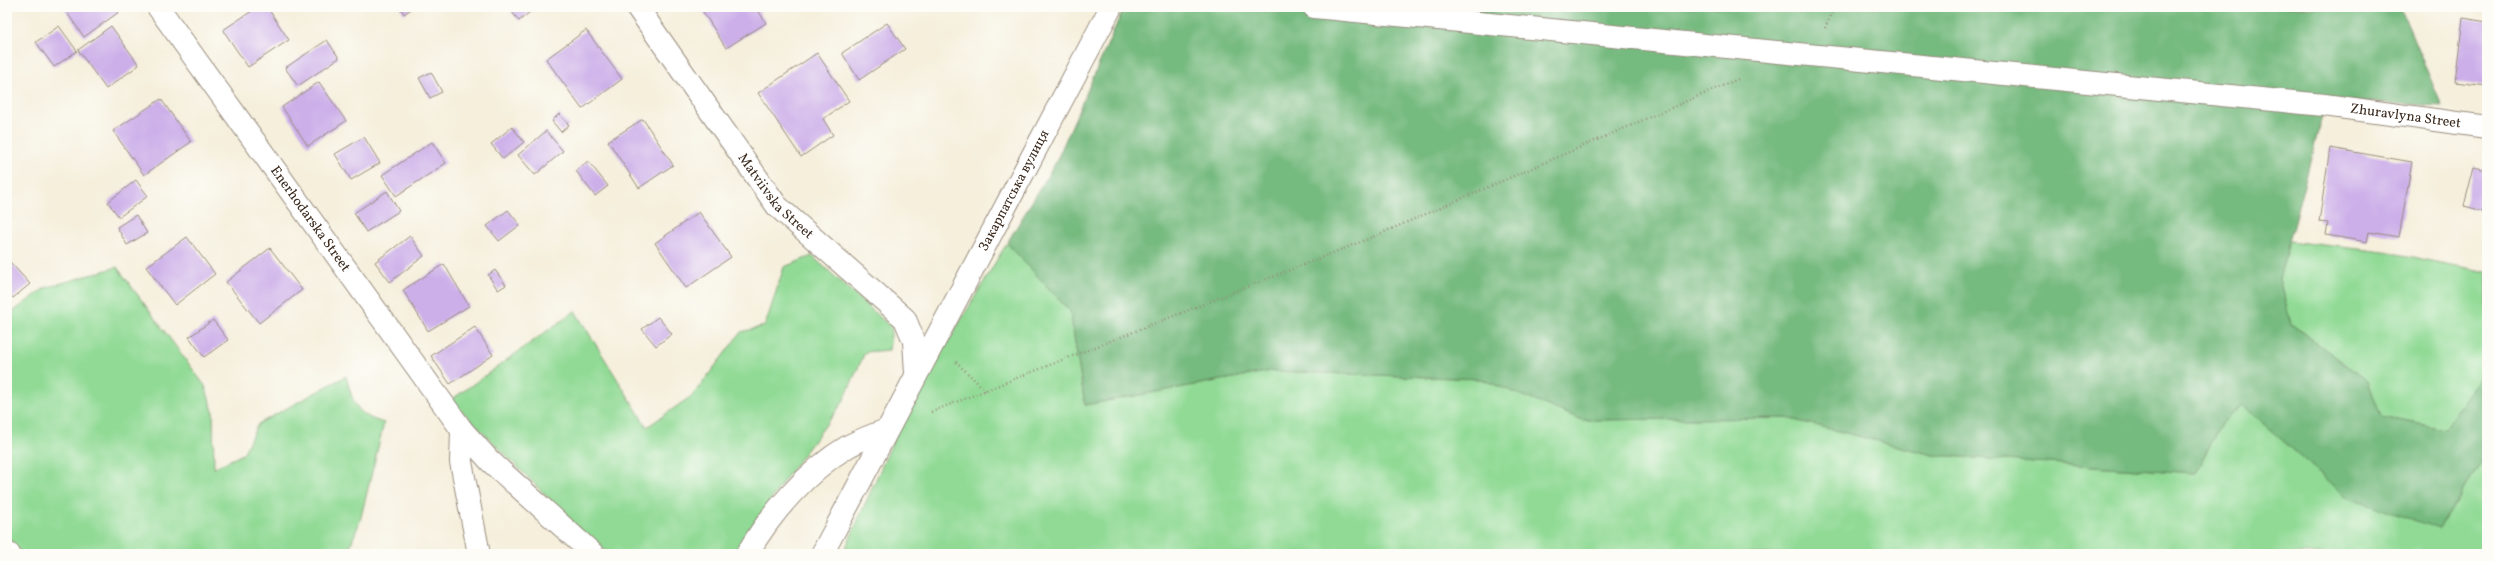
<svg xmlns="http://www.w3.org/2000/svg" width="2494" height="561" font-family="Vollkorn,serif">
<rect width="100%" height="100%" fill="#fdfcf7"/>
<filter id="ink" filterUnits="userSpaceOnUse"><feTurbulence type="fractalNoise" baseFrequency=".025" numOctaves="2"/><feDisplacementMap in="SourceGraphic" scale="8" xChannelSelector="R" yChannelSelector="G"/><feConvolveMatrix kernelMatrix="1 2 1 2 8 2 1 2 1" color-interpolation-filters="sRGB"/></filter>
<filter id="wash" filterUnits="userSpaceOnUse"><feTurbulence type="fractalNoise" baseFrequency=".012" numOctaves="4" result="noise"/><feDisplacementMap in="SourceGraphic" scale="16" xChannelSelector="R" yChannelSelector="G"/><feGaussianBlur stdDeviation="0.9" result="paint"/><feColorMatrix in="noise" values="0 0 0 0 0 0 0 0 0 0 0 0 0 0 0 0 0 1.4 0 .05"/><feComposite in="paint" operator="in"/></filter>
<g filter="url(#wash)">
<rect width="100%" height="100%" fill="#f5efdc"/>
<path fill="#91da95" stroke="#66825a" d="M2289,241l103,12 95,19v94l-42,63 -64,-12 -13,-36 -77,-57 -12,-45z
M1007,243l63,68 15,94 186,-34 210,8 102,41 204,-2 146,37 262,18 27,-50 20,-18 59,51 139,73 47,-76v101h-1644l62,-140z
M812,256l80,72 -3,22 -24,2 -22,50 -55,73 -55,79h-123l-26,-20 -133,-134 124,-89 72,116 46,-32 48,-63 24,-6 19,-59z
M117,267l88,119 8,25 1,57 29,-14 15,-30 88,-48c7,26 9,39 38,47l-24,98 -13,33h-327l-13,-8v-233h4l34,-25z"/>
<path fill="#74ba7e" stroke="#58724e" d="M1124,7h100l1100,102 -45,170 12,45 77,57 13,36 64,12 42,-63v87l-47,76 -92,-31 -106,-93 -20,18 -27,50 -262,-18 -146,-37 -204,2 -102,-41 -210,-8 -186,34 -15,-94 -63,-68 49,-81z
M1401,7h999l42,99 -119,-6z"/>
<g id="blocks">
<path fill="#ccafe9" d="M63,7h52l4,5 -35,25z
M258,7h9l22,33 -41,27 -25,-37z
M400,7h14l-10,7z
M508,7h28l-17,14z
M700,7h56l10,16 -40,25z
M2463,18l24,4v64l-32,-4z
M887,23l18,26 -46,31 -17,-27z
M59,26l18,25 -23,16 -18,-25z
M111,26l28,39 -33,24 -28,-39z
M586,30l36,49 -40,30 -36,-50z
M327,40l12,18 -41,28 -13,-18z
M817,53l32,48 -26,18 10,16 -32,22 -43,-64z
M431,72l11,20 -12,6 -11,-20z
M319,82l27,39 -38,25 -26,-39z
M161,99l30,43 -47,33 -31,-44z
M559,114l10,11 -8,7 -9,-11z
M643,119l30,46 -34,23 -31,-47z
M512,127l12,15 -21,17 -12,-15z
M546,131l17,20 -28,24 -17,-20z
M364,137l16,26 -29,17 -16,-26z
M432,142l14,21 -50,33 -14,-21z
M2330,148l82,14 -13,75 -30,-5 -2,10 -41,-7 2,-12 -9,-1z
M588,161l20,25 -13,10 -19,-25z
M2474,167l13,3v42l-23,-6z
M136,180l12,16 -29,21 -11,-15z
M387,191l12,20 -33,21 -12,-19z
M508,210l12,15 -21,16 -12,-15z
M699,212l32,45 -45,31 -31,-45z
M136,215l11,18 -20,12 -10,-18z
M410,236l14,20 -34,26 -15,-20z
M187,237l28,37 -40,31 -29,-38z
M270,248l32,42 -43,33 -33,-41z
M10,262l20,22 -17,14 -6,-7v-27z
M444,264l25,42 -41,25 -25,-41z
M495,270l11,15 -8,5 -10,-15z
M658,317l14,17 -16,12 -14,-17z
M213,320l15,20 -24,17 -15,-20z
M475,327l18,28 -43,29 -19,-28z"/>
</g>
</g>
<g filter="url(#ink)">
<use href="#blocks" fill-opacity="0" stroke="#988c7d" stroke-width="1"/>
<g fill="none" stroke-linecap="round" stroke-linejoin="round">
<defs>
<g id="street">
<path id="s1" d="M158,7l304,423 28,31 103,93"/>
<path id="s2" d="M637,7l140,199 128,113 9,22 2,32"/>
<path id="s3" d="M1314,7l1010,98 163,22"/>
<path d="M462,430l-1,32 18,92"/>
<path d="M7,553l2,1"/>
<path d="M747,554c23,-40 60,-83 100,-107 12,-7 27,-12 39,-17"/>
<path id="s4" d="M822,554l289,-547"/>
</g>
</defs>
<use href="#street" stroke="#988c7d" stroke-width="24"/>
<path stroke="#988c7d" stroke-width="2.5" stroke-dasharray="1 3" stroke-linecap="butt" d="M1825,28l9,-21
M956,362l30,29
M931,412l437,-173 370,-160"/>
<use href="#street" stroke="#fff" stroke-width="22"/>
</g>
</g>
<g text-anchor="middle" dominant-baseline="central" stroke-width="3" stroke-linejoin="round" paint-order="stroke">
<g font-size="14" fill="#3b2a1e" stroke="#fdfcf7">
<text stroke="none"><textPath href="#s3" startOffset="1097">Zhuravlyna Street</textPath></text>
<text stroke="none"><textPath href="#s4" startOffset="411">Закарпатська вулиця</textPath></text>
<text stroke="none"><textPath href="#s2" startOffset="235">Matviivska Street</textPath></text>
<text stroke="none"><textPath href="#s1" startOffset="261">Enerhodarska Street</textPath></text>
</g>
</g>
<rect width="2494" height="561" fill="none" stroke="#fdfcf7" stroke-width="24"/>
</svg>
